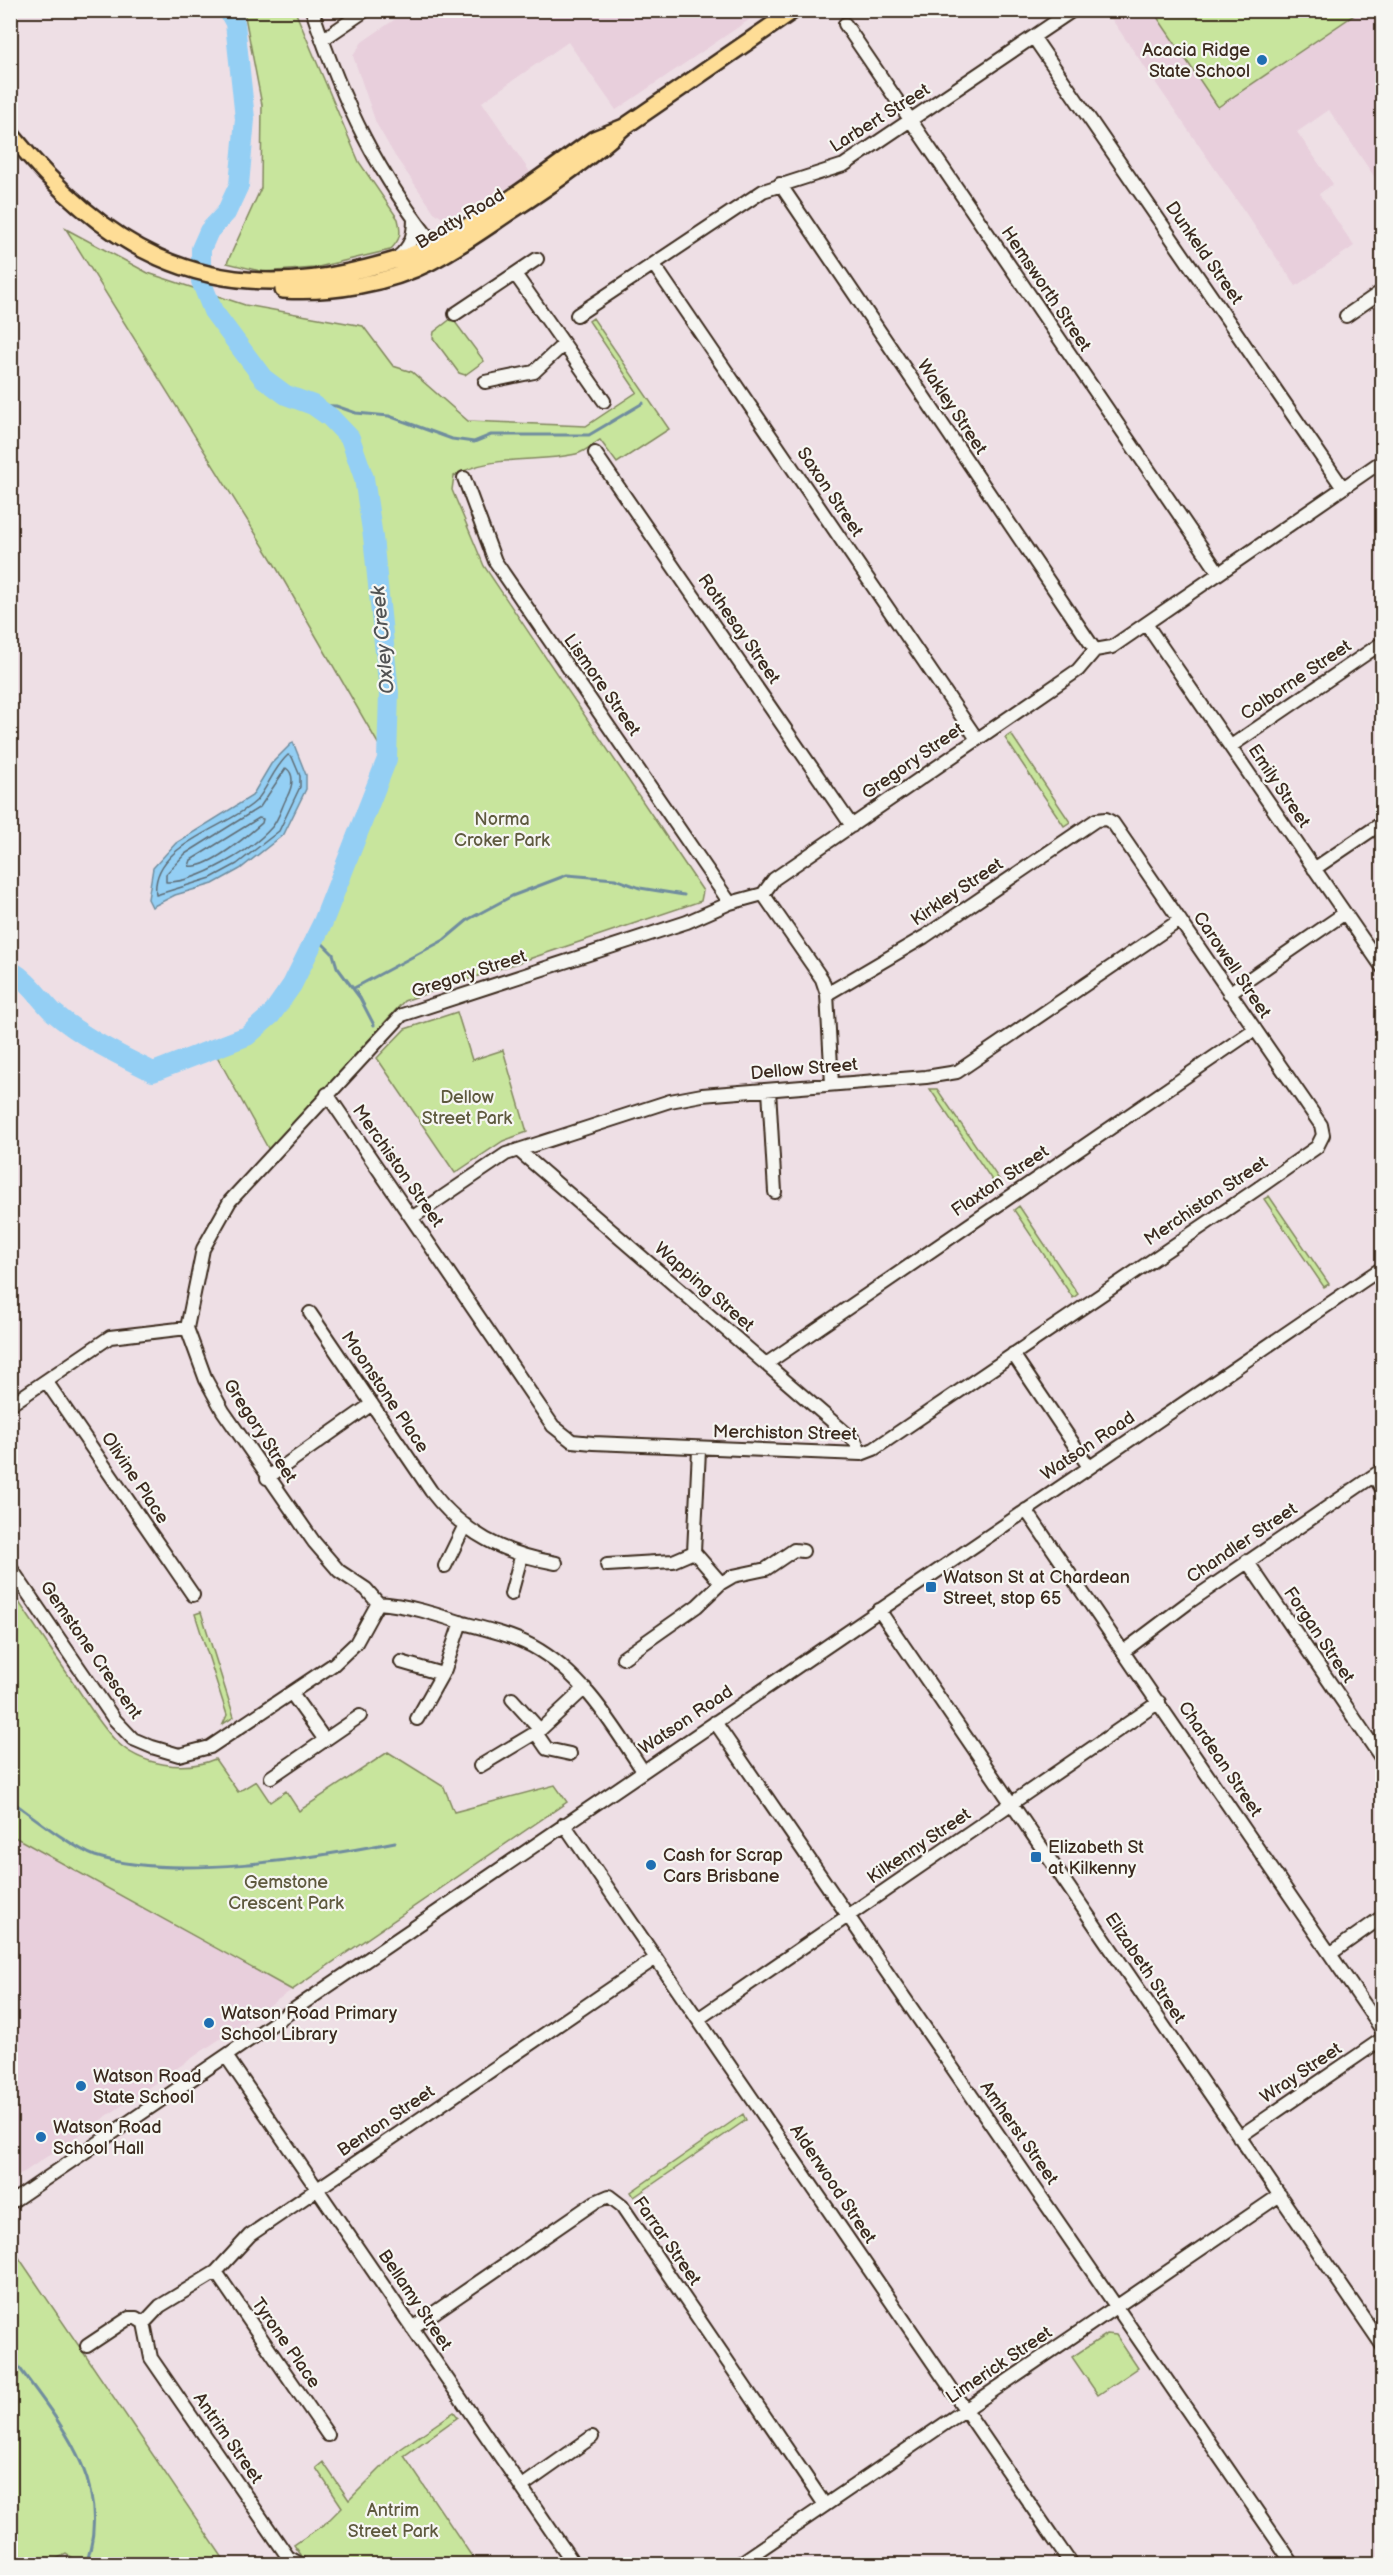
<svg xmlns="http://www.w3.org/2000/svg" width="1393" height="2575" font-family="'Balsamiq Sans',sans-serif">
<rect width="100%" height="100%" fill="#eedfe5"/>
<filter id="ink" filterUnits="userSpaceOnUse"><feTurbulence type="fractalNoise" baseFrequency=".0167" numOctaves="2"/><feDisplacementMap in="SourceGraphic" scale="12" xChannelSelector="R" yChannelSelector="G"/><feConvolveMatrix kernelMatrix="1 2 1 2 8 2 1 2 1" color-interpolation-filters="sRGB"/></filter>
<g filter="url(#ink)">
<path fill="#e8cfdc" d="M407,11h355l-146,99 -48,-68 -86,60 50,73 -81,42h-10l-7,-5 -39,-56 -19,-33 -23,-67 9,-14z
M1106,11h276v177l-53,-78 -32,22 36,52 -14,10 35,52 -58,40z
M11,1835l281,155 -281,191z"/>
<path fill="#c8e59d" stroke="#82885e" stroke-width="1.5" d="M244,11h51l64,151 39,57c4,15 2,21 -8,31l-76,18 -50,4 -37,-9 34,-75 1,-83z
M1153,11h207l-142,96z
M66,229l82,44 97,32 118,21 30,40 19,6 56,49 118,5 51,-34 -48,-71 4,-3 76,111 -52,34 -17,-23c-7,4 -15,12 -24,14 -40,9 -85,0 -122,22l-2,14 32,76 219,325 -2,10 -297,100 -135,149 -56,-101 34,-13 24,-21 21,-30 31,-63 64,-163 -115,-199z
M452,318l32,43 -19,14 -6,-2 -26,-35 1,-6z
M1011,734l59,88 -6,4 -59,-88z
M457,1012l15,48 31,-10 24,82 -24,9 -48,32 -78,-115 28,-29z
M930,1089h7l66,96 -5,4z
M1269,1196l60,88 -5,3 -60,-88z
M1019,1206l59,88 -5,4 -59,-88z
M11,1590c21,32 43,64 64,95 13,19 25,40 41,56 25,25 69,31 99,18l23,33 18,-11 14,21 16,-11 13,20 89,-59 56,35 10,25 101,-27 12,17 -275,188 -281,-155z
M201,1612l33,105 -11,7 4,-9 -32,-101z
M743,2114l3,6 -112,77 -3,-5z
M11,2246l216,318h-149l1,-2 -13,-8 -20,10h-35z
M1107,2334l9,1 22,33 -40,27 -26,-38z
M454,2412l4,5 -54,39 73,108h-159l-14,-5 -10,-14 33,-23 15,-15 -26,-39 7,-6 26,38 50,-50z"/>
<path fill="#94cff4" stroke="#708d9e" stroke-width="1.5" d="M293,742l13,33v14l-22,45 -44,35 -27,15 -38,11 -23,12 -4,-8 5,-31 23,-25 76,-47 19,-32z"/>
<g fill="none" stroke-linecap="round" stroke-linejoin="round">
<path stroke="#5f6c74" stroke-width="1.5" d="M288,755l4,2 8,19v11l-21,44 -42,33 -26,14 -55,17c-6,-51 71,-66 100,-94 12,-13 16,-31 32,-46z
M286,768c10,7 6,19 1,29 -5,9 -8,22 -15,30 -20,23 -75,56 -106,55v-8l19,-20 75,-47z
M259,818l4,1 -1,4c-15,13 -54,47 -73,43l2,-6z"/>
<path stroke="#708d9e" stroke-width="3" d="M313,405l23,1 20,7 33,3 63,23 22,3 17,-7h98l54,-32
M316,937l17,17 4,13 23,31 14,27
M354,988l90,-48 25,-21 43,-23 55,-21 48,4 25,9 44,7
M10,1800c21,15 63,48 85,56 78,25 220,2 300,-14
M10,2355c46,64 105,126 76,209"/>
<path stroke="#94cff4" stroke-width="20" d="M10,970c19,11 28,27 43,42 30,26 65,42 100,60l94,-36 24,-21 21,-30 31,-63 64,-163 2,-67 -16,-155 -9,-59 -14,-40 -20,-21 -17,-12 -27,-10 -23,-17 -50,-67 -12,-30v-32l8,-18 17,-18 13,-28 6,-66 -10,-96 -7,-13"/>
<defs>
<path id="minor" d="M312,10c31,93 65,165 128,242
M845,24l374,549
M1034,38l309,450
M322,40l44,-30
M780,184l315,466
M398,257c13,-11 16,-21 16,-39
M654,265l323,474
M515,274l89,127
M455,314l82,-55
M577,315l186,-124 81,-26 229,-155
M1346,316l36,-25
M485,382l49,-10 30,-28
M595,453l257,373
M464,478l31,83 235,342
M1146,624l236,343
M1231,746l151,-103
M1314,869l68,-46
M763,894l59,85 5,15 5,90
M1229,993l116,-80
M769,1090l6,102
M327,1094l226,332 19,15 21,2 268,11 13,-5 386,-262 57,-40 6,-12 -2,-10 -208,-302 -7,-4 -10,1 -172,117 -97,57
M518,1150l337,291 6,13
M413,1217l93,-63 164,-53 32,-6 224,-18 31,-5 223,-152
M310,1313l121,178c32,42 73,63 125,72
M1013,1354l76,113
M766,1364l489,-335
M46,1381l147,214
M10,1405l100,-68 77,-9
M1374,1476l8,13
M267,1478l105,-74
M1026,1510l356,520
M694,1552l27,31 12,-7 33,-7 28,-19 9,1
M694,1552l5,-102
M1247,1561l135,198
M607,1565l66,-4 21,-9
M445,1566l20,-41
M10,1567l104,152 19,20 19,8 27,8 31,-8 124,-83 22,-21 22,-40
M511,1594l10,-37
M879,1610l503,735
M1124,1651l65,-49 193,-132
M623,1658l74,-52 24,-23
M401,1662l41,12
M292,1694l33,46
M512,1699l28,31
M417,1719l28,-50 16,-47
M715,1722l578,842
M536,1733l11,16 23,5
M480,1766l60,-36 45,-42
M643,1771c-31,-47 -60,-97 -111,-125 -21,-11 -46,-17 -69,-23 -28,-9 -56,-18 -85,-20l-12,-14 -27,-18 -25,-29 -91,-131 -17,-31 -19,-52 16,-79 27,-48 172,-186 285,-93 43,-19 33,-9 11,-15 304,-209 17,-20 17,-3 270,-186
M271,1777l89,-61
M564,1824l507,740
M1330,1954l52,-37
M698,2019l461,-317
M226,2056l348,508
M1239,2137l143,-98
M10,2203l1372,-935
M216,2272l112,163
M144,2323l16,-17 56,-34 34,-37 406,-277
M144,2323l7,35 137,199 12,7
M412,2328l183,-126 14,-6 13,10 203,299
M87,2346l42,-28h7l8,5
M521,2487l71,-50
M739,2564l541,-369"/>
<path id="major" d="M10,133c91,113 192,172 339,139 29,-6 60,-14 87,-28 53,-27 109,-70 158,-105l30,-12
M283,290c48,3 104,-6 147,-28 28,-14 54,-33 81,-51 39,-25 78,-52 113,-84l170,-117"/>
</defs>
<use href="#minor" stroke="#3b2a1e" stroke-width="16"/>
<use href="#major" stroke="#3b2a1e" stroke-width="20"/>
<use href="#minor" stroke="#f6f6f2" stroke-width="12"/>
<use href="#major" stroke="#fedd96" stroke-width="15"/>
</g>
</g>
<g fill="#1f6fb2" stroke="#f6f6f2" stroke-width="2">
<circle cx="1262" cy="60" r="6"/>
<rect x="925" y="1581" width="12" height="12" rx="3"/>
<rect x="1030" y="1851" width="12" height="12" rx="3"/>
<circle cx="651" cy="1865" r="6"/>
<circle cx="209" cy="2023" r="6"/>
<circle cx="81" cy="2086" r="6"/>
<circle cx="41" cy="2137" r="6"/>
</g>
<g text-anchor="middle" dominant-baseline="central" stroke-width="4.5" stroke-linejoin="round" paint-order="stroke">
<g font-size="18" fill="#3b2a1e" stroke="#f6f6f2" text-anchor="start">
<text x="1250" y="50" text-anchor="end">Acacia Ridge<tspan x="1250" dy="21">State School</tspan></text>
<text x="943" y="1577">Watson St at Chardean<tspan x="943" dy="21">Street, stop 65</tspan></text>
<text x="1048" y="1847">Elizabeth St<tspan x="1048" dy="21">at Kilkenny</tspan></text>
<text x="663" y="1855">Cash for Scrap<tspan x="663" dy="21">Cars Brisbane</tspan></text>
<text x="221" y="2013">Watson Road Primary<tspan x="221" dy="21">School Library</tspan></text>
<text x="93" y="2076">Watson Road<tspan x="93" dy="21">State School</tspan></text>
<text x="53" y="2127">Watson Road<tspan x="53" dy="21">School Hall</tspan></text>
</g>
<g font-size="18" fill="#3b2a1e" stroke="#f6f6f2">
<text transform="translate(880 118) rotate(-32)">Larbert Street</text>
<text transform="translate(460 219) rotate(-31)">Beatty Road</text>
<text transform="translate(1204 253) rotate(55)">Dunkeld Street</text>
<text transform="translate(1046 289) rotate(56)">Hemsworth Street</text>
<text transform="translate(952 407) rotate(56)">Wakley Street</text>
<text transform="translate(830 492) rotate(56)">Saxon Street</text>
<text transform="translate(739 629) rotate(55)">Rothesay Street</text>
<text transform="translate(1296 680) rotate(-34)">Colborne Street</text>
<text transform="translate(602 685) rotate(55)">Lismore Street</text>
<text transform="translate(913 761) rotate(-35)">Gregory Street</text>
<text transform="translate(1279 786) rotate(56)">Emily Street</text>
<text transform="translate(957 892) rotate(-34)">Kirkley Street</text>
<text transform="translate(1232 965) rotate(56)">Carowell Street</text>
<text transform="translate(469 974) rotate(-18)">Gregory Street</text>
<text transform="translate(804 1069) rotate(-5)">Dellow Street</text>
<text transform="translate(398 1166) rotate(55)">Merchiston Street</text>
<text transform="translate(1000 1181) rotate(-34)">Flaxton Street</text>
<text transform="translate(1206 1201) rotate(-34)">Merchiston Street</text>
<text transform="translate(704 1287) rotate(41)">Wapping Street</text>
<text transform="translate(385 1392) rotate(56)">Moonstone Place</text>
<text transform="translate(260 1431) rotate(57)">Gregory Street</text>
<text transform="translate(785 1433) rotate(1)">Merchiston Street</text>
<text transform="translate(1088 1446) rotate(-34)">Watson Road</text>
<text transform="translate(135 1478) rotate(56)">Olivine Place</text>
<text transform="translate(1242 1543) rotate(-34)">Chandler Street</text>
<text transform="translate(1319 1635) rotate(56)">Forgan Street</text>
<text transform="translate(91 1650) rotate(55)">Gemstone Crescent</text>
<text transform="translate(686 1720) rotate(-34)">Watson Road</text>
<text transform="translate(1220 1759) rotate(56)">Chardean Street</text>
<text transform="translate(919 1846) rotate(-34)">Kilkenny Street</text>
<text transform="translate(1145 1968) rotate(56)">Elizabeth Street</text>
<text transform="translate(1301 2073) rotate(-34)">Wray Street</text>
<text transform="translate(386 2121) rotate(-34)">Benton Street</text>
<text transform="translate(1019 2133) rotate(55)">Amherst Street</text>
<text transform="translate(833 2184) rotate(56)">Alderwood Street</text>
<text transform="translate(667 2241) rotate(55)">Farrar Street</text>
<text transform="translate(415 2300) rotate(56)">Bellamy Street</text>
<text transform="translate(286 2343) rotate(55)">Tyrone Place</text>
<text transform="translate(999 2365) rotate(-34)">Limerick Street</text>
<text transform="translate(228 2438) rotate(55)">Antrim Street</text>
</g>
<g font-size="18" fill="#5e593e" stroke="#f6f6f2">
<text x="502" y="819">Norma<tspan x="502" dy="21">Croker Park</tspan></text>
<text x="467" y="1097">Dellow<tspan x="467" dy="21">Street Park</tspan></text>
<text x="286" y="1882">Gemstone<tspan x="286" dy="21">Crescent Park</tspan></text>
<text x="393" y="2510">Antrim<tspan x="393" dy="21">Street Park</tspan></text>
</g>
<g font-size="20" font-style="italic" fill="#515354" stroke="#f6f6f2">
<text transform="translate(383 640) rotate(-95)">Oxley Creek</text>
</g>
</g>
<rect width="1393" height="2575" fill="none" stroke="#f6f6f2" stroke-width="36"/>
<rect x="18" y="18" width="1357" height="2539" fill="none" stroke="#3b2a1e" stroke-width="2" filter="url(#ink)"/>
</svg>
